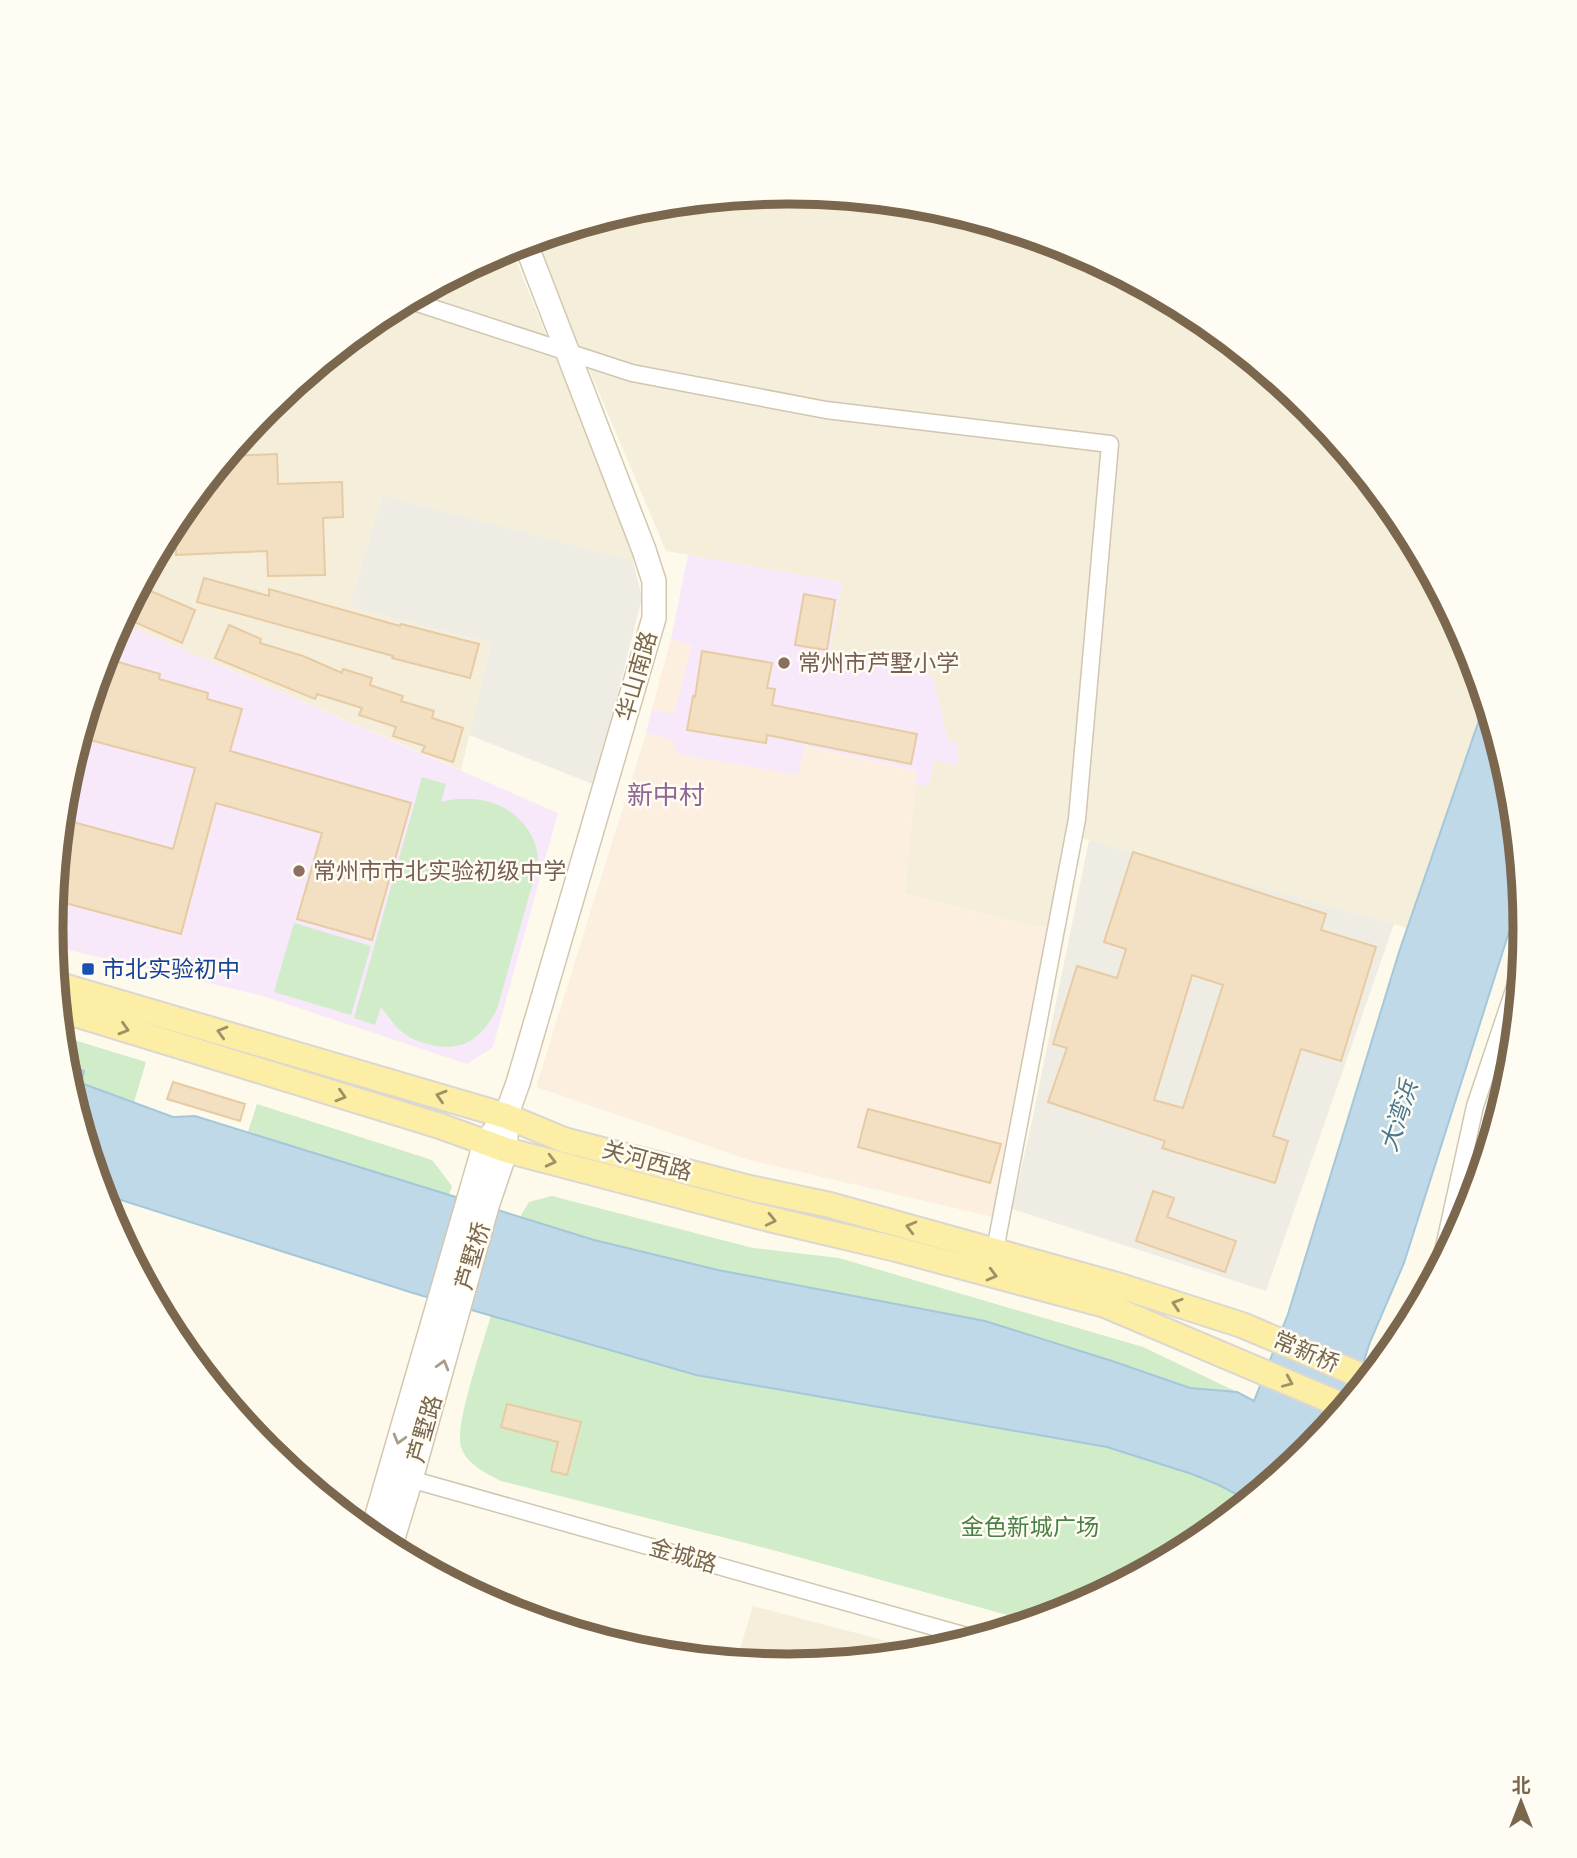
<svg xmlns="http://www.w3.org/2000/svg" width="1577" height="1858" font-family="Karla,'Noto Sans SC',sans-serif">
<rect width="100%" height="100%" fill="#fdfaec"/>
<path fill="#f5eeda" d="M789,191l144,15 138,42 128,68 111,92 92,111 68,128 16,53 -79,228 -318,-88 -22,-4 -18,91 -19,-1 -125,-32 10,-110 14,2 5,-26 24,6 -10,-25 -15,-65 -103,-26 12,-68 -176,-31 -132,-312 111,-34z
M510,246l124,305 -1,9 -251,-65 -33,112 142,36 -30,127 -341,-148 55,-103 92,-112 112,-92z
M1483,1143l7,3 -23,72z
M753,1606l179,47 -144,14 -52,-5z"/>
<path fill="#fdefe0" d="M671,639l21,6 -18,70 -22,-6z
M646,733l26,7 6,14 120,20 5,-28 114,25 -12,123 125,32 19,1 -56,290 -244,-57 -213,-73z
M1511,1044l4,1 -3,28 -22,73 -7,-3z"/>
<path fill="#efece4" d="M382,495l251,65 9,38 -47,187 -126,-50 22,-92 -142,-36z
M1089,840l305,84 -128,367 -254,-82 20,-88z"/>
<path fill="#f7e8fa" d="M688,555l154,27 -12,68 103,26 15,65 9,2 1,23 -24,-6 -5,26 -14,-2 2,-13 -113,-25 -6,29 -121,-21 -5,-14 -26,-7 6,-24 22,5 18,-69 -21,-6z
M120,622l438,191 -65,234 -26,17 -204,-68 -211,-50 -1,-17 14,-144 42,-139z"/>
<path fill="#d0ecc9" d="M422,777l24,7 -5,18c31,-8 65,-2 85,25 5,7 10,16 11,25 1,5 0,11 0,16l-40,141c-16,31 -36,44 -70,35 -10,-3 -17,-6 -25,-12 -8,-7 -14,-16 -21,-25l-6,18 -21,-7z
M294,923l77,23 -20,69 -77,-23z
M61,1036l85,26 -12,40 -54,-19 4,-11 -20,-9z
M257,1104l175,56 20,26 -3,9 -201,-63z
M552,1196l201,52 86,10 304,89 94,45 -47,-4 -78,-27 -127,-40 -267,-51 -124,-30 -74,-23 9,-15z
M491,1315l205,60 411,72 85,27 27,11 30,16 -51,42 -128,68 -38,11 -259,-72 -272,-69c-15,-8 -34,-16 -40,-34 -7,-23 23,-105 30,-132z"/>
<path fill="#bfd9e8" stroke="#a5c7da" stroke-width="2" d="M1486,700l26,85 10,106 -118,372 -34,79 -19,59 -41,50 -61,50 -30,-16 -27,-11 -85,-27 -411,-72 -283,-82 -311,-99 -37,-121 -1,-10 20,8 -3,12 92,34 22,-1 399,124 124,30 267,51 127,40 78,27 47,4 17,9 34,-87 111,-362z"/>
<path fill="#f3e0c3" stroke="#e6cba3" stroke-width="2" fill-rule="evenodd" d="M277,454l1,30 64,-2 1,35 -20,1 2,57 -57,1 -1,-25 -91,4 -2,-34 53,-65z
M204,578l65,18v-7l131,37 1,-2 78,20 -9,34 -78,-20 1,-2 -196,-54z
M139,586l56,24 -13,33 -59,-26z
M804,594l31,6 -8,50 -32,-5z
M229,625l32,14 -1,4 43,13 39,17 1,-4 29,9 -2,7 33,11 -2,5 33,10 -2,7 31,10 -10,34 -31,-10 3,-6 -32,-10 3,-9 -37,-12 3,-7 -45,-14 -2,5 -100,-41z
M702,651l70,12 -5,25 8,1 -3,16 145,29 -6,30 -144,-29 -1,8 -79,-13 6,-34 2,1z
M104,658l56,16 -1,5 49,14 -1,6 35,10 -12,42 181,52 -39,137 -75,-21 25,-86 -106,-30 -35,131 -127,-34 8,-81 111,30 22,-81 -116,-31z
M1133,852l193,62 -5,16 55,17 -35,114 -40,-12 -28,87 15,5 -13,42 -113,-35 3,-7 -117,-39 19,-54 -14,-4 24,-78 40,12 9,-29 -22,-7zM1192,975l31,10 -40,123 -29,-8z
M173,1082l72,22 -5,17 -73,-22z
M868,1109l133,35 -11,39 -132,-36z
M1153,1191l21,7 -7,19 69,24 -11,31 -89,-31z
M507,1404l74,18 -14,53 -16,-4 7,-29 -57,-15z"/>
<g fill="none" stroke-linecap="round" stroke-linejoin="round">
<defs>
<path id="street" d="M408,300l224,73 194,37 284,34 -33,375 -82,431
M1439,1270l36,-164 48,-143
M403,1477l574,162"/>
<path id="secondary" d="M371,1536l114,-393 21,-27 12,-33 136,-465v-37l-10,-31 -119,-308
M390,1548l21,-69 77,-276 18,-53v-17"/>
<path id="primary" d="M56,984l450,132 58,24 186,48 80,17 287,80 125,40 127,54
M59,1009l381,117 66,24 255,67 135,32 209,56 241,102"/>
</defs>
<use href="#street" stroke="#d1c6b0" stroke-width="19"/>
<use href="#secondary" stroke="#d4c7ae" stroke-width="26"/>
<use href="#primary" stroke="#dcd7d1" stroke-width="28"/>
<use href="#street" stroke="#fff" stroke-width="16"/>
<use href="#secondary" stroke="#fff" stroke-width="23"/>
<use href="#primary" stroke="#fceea4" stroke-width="24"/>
</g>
<defs><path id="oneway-chevron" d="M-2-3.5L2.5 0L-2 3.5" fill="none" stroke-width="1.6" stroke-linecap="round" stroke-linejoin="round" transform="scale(1.75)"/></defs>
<g stroke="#a19067">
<use href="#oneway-chevron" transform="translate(124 1029) rotate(17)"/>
<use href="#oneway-chevron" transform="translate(222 1032) rotate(-164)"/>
<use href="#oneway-chevron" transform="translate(341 1096) rotate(17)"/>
<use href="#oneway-chevron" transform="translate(441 1096) rotate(-163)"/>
<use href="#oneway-chevron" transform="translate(551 1161) rotate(14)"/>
<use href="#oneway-chevron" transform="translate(771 1220) rotate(13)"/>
<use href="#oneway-chevron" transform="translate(911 1227) rotate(-165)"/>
<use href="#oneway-chevron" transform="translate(992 1275) rotate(15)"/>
<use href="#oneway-chevron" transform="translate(1177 1304) rotate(-162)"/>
<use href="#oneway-chevron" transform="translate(1288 1382) rotate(23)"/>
</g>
<g stroke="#a99c8b">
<use href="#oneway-chevron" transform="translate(443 1365) rotate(-74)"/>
<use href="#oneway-chevron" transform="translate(399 1439) rotate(106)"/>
</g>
<g fill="#8d6e63" stroke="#fffdf3" stroke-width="2.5">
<circle cx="784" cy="663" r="7"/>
<circle cx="299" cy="871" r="7"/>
</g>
<rect fill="#1a4fb4" stroke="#fffdf3" stroke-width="2.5" x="81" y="962" width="14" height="14" rx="3.5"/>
<g text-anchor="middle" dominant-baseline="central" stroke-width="5" stroke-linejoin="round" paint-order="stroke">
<g font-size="23" fill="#785e54" stroke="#fffdf3" text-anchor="start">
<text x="798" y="663">常州市芦墅小学</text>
<text x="313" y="871">常州市市北实验初级中学</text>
</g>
<g font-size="23" fill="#7a674d" stroke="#fffdf3">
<text transform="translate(637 676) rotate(-74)">华山南路</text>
<text transform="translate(647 1161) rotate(15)">关河西路</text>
<text transform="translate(473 1256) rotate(-74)">芦墅桥</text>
<text transform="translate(1306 1352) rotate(23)">常新桥</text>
<text transform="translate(425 1429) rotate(-74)">芦墅路</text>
<text transform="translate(683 1556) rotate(16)">金城路</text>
</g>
<g font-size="23" fill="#164399" stroke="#fffdf3" text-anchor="start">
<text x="102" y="969">市北实验初中</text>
</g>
<g font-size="23" fill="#498044" stroke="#fffdf3">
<text x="1030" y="1527">金色新城广场</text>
</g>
<g font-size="24" font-style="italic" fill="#487895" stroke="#fffdf3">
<text transform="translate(1399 1116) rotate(-72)">大湾浜</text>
</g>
<g font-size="26" fill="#8f6695" stroke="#fffdf3">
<text x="666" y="795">新中村</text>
</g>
</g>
<path d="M0 0H1577V1858H0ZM63 929a725 725 0 1 1 1450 0a725 725 0 1 1-1450 0Z" fill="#fffdf3" fill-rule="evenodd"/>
<path fill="none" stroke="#7a674d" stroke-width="9" d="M63 929a725 725 0 1 1 1450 0a725 725 0 1 1-1450 0Z"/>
<g transform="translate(1521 1802)" stroke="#fffdf3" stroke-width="5" paint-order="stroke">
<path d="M0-5L12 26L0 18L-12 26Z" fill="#7a674d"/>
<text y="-10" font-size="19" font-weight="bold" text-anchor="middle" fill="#7a674d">北</text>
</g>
</svg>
